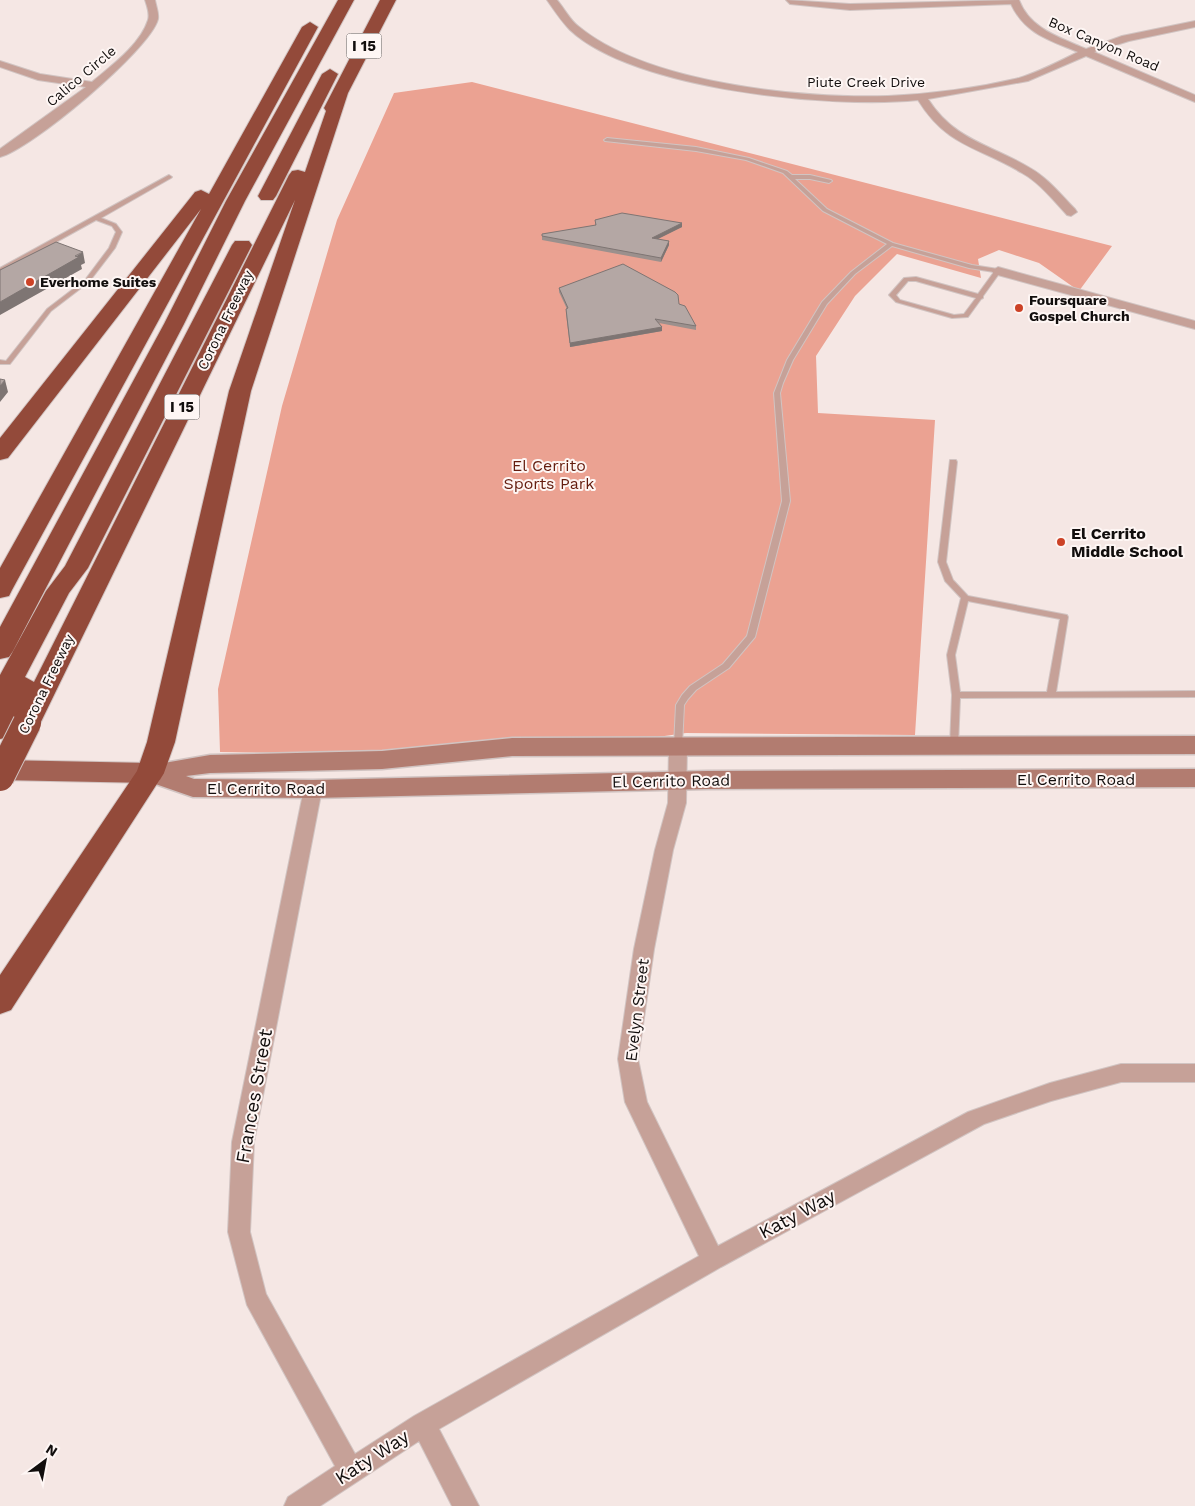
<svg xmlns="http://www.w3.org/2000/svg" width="1195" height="1506" font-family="'Work Sans',sans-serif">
<rect width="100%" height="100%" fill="#f5e7e4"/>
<path fill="#eba292" d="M472,82l640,164 -33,45 -40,-28 -40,-13 -21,9 3,19 -84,-24 -42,42 -39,60 2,57 117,7 -20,315 -229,-2 -165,23 -301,-4 -2,-63 64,-283 55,-186 57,-127z"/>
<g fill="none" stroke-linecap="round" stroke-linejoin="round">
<defs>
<path id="lane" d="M607,138l89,9 53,11 38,13 5,4h18l21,5 1,1 -3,2 -19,-4h-15l32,30 66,34 79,22 26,4 3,2 -18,25v2l-2,1 -13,18 -16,1 -56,-16 -7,-7 15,-17 12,-1 62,17 16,-22 -25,-4 -77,-22 -37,28 -28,30 -34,56 -10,23 -3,10 10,108 -35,136 -26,31 -33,22 -8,9 -4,6 -2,41 -4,3 -4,-3 2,-41 6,-10 8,-9 33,-22 24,-28 35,-135 -8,-108 13,-33 35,-58 29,-30 36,-28 -64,-33 -40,-38 -37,-13 -50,-9 -91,-10 -1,-1zM908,281h8l60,17 -12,16 -10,1 -54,-15 -4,-5z
M169,175l3,2 -1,1 -70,40 15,6 6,8 -7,16 -26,34 -38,29 -41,53h-10v-4l6,1 41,-52 38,-29 24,-32 7,-16 -4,-6 -16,-6 -94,52 -2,1v-5z
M950,460h6l1,2 -11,100 7,18 15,16 99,19 1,2 -12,75 139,-1v6l-235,1 -2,48 -1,2h-6l-1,-2 2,-51 -5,-40 14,-57 -16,-17 -7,-19zM968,601l92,18 -13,73h-87l-5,-37z"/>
<path id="street" d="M145,0h10c1,6 4,13 3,19 -7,30 -128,131 -158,138v-8l86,-62 -48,-7 -38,-13v-6l40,13 52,8c19,-16 48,-37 56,-62 2,-6 -1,-14 -3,-20z
M547,0h10c7,8 13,20 21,26 68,57 224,73 310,70 43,-2 89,-8 131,-18 20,-6 39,-16 59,-26 -29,-12 -53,-18 -67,-48l-161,6 -60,-6 -4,-4 64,4 169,-4c11,29 40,37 67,49l36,-13 73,-15v6l-66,14 -35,11 101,43v7l-109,-46 -58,25 -100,18c27,42 62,45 102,69 18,10 31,27 45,41l2,3 -6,4 -4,-1c-14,-15 -27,-32 -45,-42 -44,-27 -74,-25 -104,-73 -85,9 -284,-10 -348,-70 -8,-8 -16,-20 -23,-30z
M998,267l197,54v8l-201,-55 -2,-3z
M678,740l6,2 3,4 -1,57 -13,47 -19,99 -16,110 9,43 71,144 250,-134 82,-29 71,-19h74v18h-74l-70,19 -67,23 -263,143 -282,162 40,77h-27l-33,-65 -99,65h-36l4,-9 47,-31 -88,-161 -19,-73 4,-90 72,-353 3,-4 6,-2 6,2 3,4 -68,353 -4,90 16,62 89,160 59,-38 285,-160 -74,-154 -7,-43 16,-110 21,-99 13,-47 1,-57 3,-4z"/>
<path id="secondary" d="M1195,736v18l-683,2 -130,13 -172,4 -24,3 8,3 119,1 394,-9 488,-2v18l-488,2 -394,9 -120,-1 -52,-18 -4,-6 4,-6 69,-12 172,-4 130,-13z"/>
<path id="primary" d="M0,760l150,3 10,3 4,7 -4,7 -10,3 -150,-3z"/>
<path id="highway" d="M338,0h16l-109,201 -61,123 -171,327 -4,6 -9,2v-32l164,-303 62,-123z
M380,0h16l-48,93 -97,298 -76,351 -11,31 -153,237 -11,4v-39l137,-204 10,-29 82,-351 66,-191 -258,530 -10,2 -10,-2 -2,-4 -5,11 -10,2v-64l46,-84 19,-25 167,-321 3,-4h14l3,4 -164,323 -19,25 -44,84 9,5 255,-507 3,-4 6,-1 7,2 21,-61 -2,-3z
M310,22l8,5 -306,563 -3,6 -9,2v-30l201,-359 -193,249 -8,2v-22l195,-246 6,-2 8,4 93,-167z
M330,69l8,5 -62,122 -3,4h-12l-3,-4 64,-122z"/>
</defs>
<use href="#lane" stroke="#d1c4c2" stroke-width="2"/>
<use href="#street" stroke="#d1c4c2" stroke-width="2"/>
<use href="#secondary" stroke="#d1c4c2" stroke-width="3"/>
<use href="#primary" stroke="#d1c4c2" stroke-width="2"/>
<use href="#highway" stroke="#d1c4c2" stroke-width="2"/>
<use href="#lane" fill="#c6a198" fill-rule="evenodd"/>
<use href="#street" fill="#c6a198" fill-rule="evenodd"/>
<use href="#secondary" fill="#b27c70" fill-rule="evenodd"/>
<use href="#primary" fill="#a26153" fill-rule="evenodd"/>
<use href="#highway" fill="#934a3a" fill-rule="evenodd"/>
<defs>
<path id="highway-bridge" d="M0,777l27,-54"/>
</defs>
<use href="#highway-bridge" stroke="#d1c4c2" stroke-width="30" stroke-linecap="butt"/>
<use href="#highway-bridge" stroke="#934a3a" stroke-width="28"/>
</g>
<path fill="#9b908d" d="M595,220l87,3v4l-25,12 12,2v4l-8,17 -119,-22v-6l53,-8z
M559,288l120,16 17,22v4l-37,-7 3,4v4l-92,16 -4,-34v-4h1l-8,-17z"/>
<path fill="#7e7573" d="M682,223v4l-30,15v-4z
M669,241v4l-8,17v-4z
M83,252l2,11 -4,2 1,4 -82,46v-13z
M662,327v4l-92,16v-4z
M5,380l3,12 -8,10v-16z"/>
<path fill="#b4a7a4" stroke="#7e7573" d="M622,213l60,10 -30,15 17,3 -8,17 -119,-22v-2l54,-9 -1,-5z
M56,242l27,10 -8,4 4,1 -79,45v-32z
M623,264l52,28 3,3 1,9 6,2 11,20 -41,-7 7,8 -92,16 -4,-34 2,-1 -9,-20z
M0,379l5,1 -5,6z"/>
<g fill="#cc4226" stroke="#fef6f4" stroke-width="2">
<circle cx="30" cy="282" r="5"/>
<circle cx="1019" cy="308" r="5"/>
<circle cx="1061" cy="542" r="5"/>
</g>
<g text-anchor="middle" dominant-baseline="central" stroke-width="4" stroke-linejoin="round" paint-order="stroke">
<g font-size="14" fill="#120e0d" stroke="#fef6f4">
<text transform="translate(1104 44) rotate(23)">Box Canyon Road</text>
<text transform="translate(81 76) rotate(-40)">Calico Circle</text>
<text x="866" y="82">Piute Creek Drive</text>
<text transform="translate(225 320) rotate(-64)">Corona Freeway</text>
<text transform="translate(46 684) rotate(-64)">Corona Freeway</text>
</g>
<g font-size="14" font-weight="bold" fill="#120e0d" stroke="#fef6f4" text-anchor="start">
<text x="40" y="282">Everhome Suites</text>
<text x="1029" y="300">Foursquare<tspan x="1029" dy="16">Gospel Church</tspan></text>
</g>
<g fill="#fef6f4" stroke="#595452" stroke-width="1">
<rect x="346.5" y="33.5" width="35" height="25" rx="4"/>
<rect x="164.5" y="394.5" width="35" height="25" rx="4"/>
</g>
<g font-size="15" font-weight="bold" fill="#120e0d">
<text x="364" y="46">I 15</text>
<text x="182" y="407">I 15</text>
</g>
<g font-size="16" fill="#641c0e" stroke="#fef6f4">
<text x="549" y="465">El Cerrito<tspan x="549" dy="18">Sports Park</tspan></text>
</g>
<g font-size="16" font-weight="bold" fill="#120e0d" stroke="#fef6f4" text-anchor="start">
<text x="1071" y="533">El Cerrito<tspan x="1071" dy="18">Middle School</tspan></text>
</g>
<g font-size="16" fill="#120e0d" stroke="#fef6f4">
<text x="1076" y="779">El Cerrito Road</text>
<text transform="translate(671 781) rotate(-1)">El Cerrito Road</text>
<text x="266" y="788">El Cerrito Road</text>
<text transform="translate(637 1010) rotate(-83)">Evelyn Street</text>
</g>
<g font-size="19" fill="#120e0d" stroke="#fef6f4">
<text transform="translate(254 1096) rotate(-80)">Frances Street</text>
<text transform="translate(797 1214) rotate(-28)">Katy Way</text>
<text transform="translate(372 1457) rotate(-33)">Katy Way</text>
</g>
</g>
<g transform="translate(45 1461) rotate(32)" stroke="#fef6f4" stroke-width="4" paint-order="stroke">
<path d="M0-4L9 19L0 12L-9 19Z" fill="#120e0d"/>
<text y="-8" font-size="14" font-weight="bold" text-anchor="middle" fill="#120e0d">N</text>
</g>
</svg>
